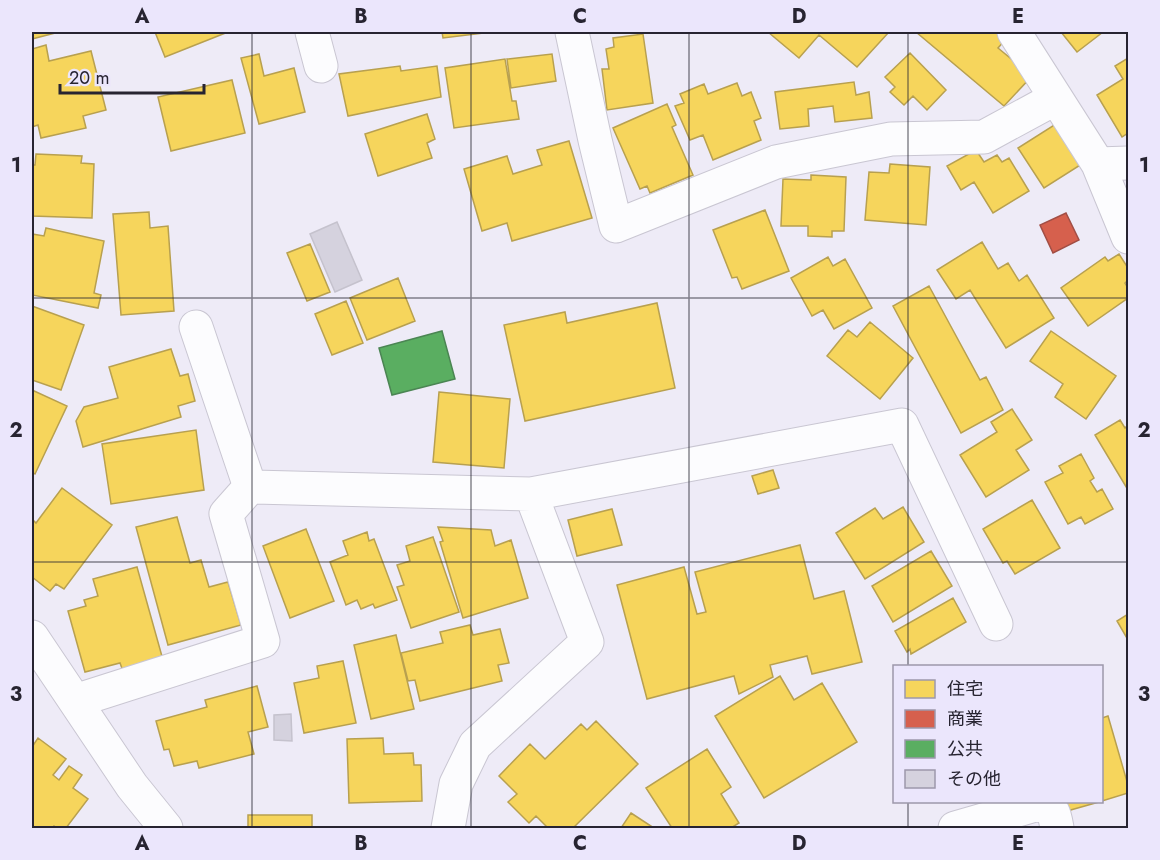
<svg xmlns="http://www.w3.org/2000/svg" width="1160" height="860" font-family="Jost,'Noto Sans JP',sans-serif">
<rect width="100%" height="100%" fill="#eeebf7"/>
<path fill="#f6d55c" stroke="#b8a04f" stroke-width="1.5" d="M32,32h27l-27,7z
M155,32h73l-63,25z
M442,32h50l-49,6z
M768,32h121l-32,35 -38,-32 -20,23z
M916,32h82l8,7 -8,9 34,28 -28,30z
M1061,32h42l-26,20z
M643,34l10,69 -46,7 -5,-41h7l-3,-20 8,-2 -1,-9z
M46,45l3,16 42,-10 15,59 -23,6 3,12 -45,10 -3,-13 -6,2v-78z
M910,53l36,37 -19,20 -14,-14 -9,9 -14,-13 5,-5 -10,-10z
M259,54l5,22 30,-8 11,44 -46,12 -18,-66z
M552,54l4,27 -45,7 -4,-29z
M1128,58v75l-6,4 -25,-42 26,-16 -8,-13z
M505,59l7,42h4l3,18 -65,9 -9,-60z
M400,66l1,5 36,-5 4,31 -93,19 -9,-42z
M232,80l13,53 -74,18 -13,-54z
M854,82l2,13 13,-3 3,26 -37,4 -2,-16 -25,3 1,17 -29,3 -5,-37z
M737,83l5,13 9,-4 10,26 -7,3 7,19 -48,20 -10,-25 -13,5 -15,-34 9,-3 -4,-9 24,-10 4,10z
M667,104l9,21 -4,2 21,48 -43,18 -3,-7 -7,3 -27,-61z
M427,114l8,25 -8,4 5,15 -54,18 -13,-42z
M1059,122l26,40 -41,26 -26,-40z
M569,141l23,77 -80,23 -5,-18 -25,8 -18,-62 43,-13 6,18 29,-9 -5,-15z
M976,150l8,12 13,-7 5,7 7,-4 20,33 -36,22 -19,-31 -13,8 -14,-24z
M36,154l46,2 -1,7 13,1 -2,54 -60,-2v-51h3z
M890,164l40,3 -4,58 -61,-5 4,-48 20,1z
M811,175l35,2 -2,54h-12v6l-24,-1v-10h-27l2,-47 28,1z
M765,210l24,61 -47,18 -5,-12 -5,1 -19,-48z
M149,212l1,16 18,-2 6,85 -53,4 -8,-101z
M46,228l58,13 -10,52 7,2 -3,13 -66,-13v-61l12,2z
M982,242l16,27 10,-6 11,18 8,-6 27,43 -48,30 -36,-58 -14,9 -19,-29z
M310,244l20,48 -23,9 -20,-48z
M1119,254l9,14v12l-3,3 3,5v10l-40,28 -27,-38 44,-31 3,4z
M828,257l5,9 12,-7 27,49 -38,21 -11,-19 -11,6 -21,-38z
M398,278l17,43 -48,19 -17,-42z
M929,286l51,94 6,-3 17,33 -42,23 -68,-127z
M346,301l17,42 -31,12 -17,-41z
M657,303l18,85 -150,33 -21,-96 61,-13 2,11z
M32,306l52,19 -23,65 -29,-10z
M870,322l43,36 -33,41 -53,-43 21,-26 9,7z
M1051,331l65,45 -30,43 -31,-22 8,-13 -33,-23z
M171,349l9,27 8,-2 7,27 -17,5 3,11 -98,30 -7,-26 8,-14 34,-9 -9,-31z
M32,390l35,16 -32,68 -3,-2z
M439,392l71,7 -6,69 -71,-6z
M1012,409l20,31 -16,10 13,20 -43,27 -26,-42 37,-23 -6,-10z
M1120,420l5,8 3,-3v65l-33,-55z
M196,430l8,60 -93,14 -9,-60z
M1081,454l13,24 -4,3 7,11 5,-3 11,20 -28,15 -4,-7 -13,7 -23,-42 18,-9 -4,-7z
M773,470l6,18 -21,6 -6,-18z
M62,488l50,37 -48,64 -8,-5 -6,7 -18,-14v-58l4,4z
M1032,500l28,48 -45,26 -8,-13 -4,2 -20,-34z
M903,507l21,35 -59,37 -29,-46 39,-25 8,11z
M612,509l10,36 -45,11 -9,-36z
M177,517l13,46 11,-3 8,27 19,-5 13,43 -73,20 -32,-118z
M438,527l53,3 4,16 16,-6 17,58 -65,20 -23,-76 3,-1z
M306,529l28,72 -44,17 -27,-72z
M367,532l2,9 5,-2 23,61 -22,8 -2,-4 -12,5 -4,-9 -11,5 -16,-43 18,-7 -5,-14z
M433,537l26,75 -48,16 -14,-41 7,-2 -7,-20 13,-4 -4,-15z
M800,545l14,54 30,-8 18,71 -50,12 -5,-18 -37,9 3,12 -34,17 -5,-18 -87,23 -30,-114 67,-18 13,47 9,-2 -11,-40z
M931,551l21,35 -59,36 -21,-36z
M137,567l26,93 -40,11 -3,-8 -35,9 -17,-61 18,-5 -2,-6 14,-4 -5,-17z
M953,598l13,24 -55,32 -1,-5 -3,3 -12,-21z
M1128,614v26l-11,-19z
M470,625l3,10 27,-6 9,34 -11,2 4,16 -82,20 -5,-21 -7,1 -7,-28 42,-10 -3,-11z
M396,635l18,74 -43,10 -17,-74z
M343,661l13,62 -52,10 -10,-50 25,-5 -2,-12z
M780,676l14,24 28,-17 35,59 -93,56 -49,-82z
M257,686l11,41 -20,5 6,22 -55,14 -2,-7 -23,5 -5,-17 -5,1 -8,-29 51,-14 -2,-7z
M1108,716l20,69v8l-26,8v-83z
M596,721l42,43 -65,64h-25l-12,-12 -7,7 -21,-21 9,-8 -18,-18 31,-32 15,15 36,-35 6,6z
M38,738l28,21 -13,16 6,5 10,-14 13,9 -9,13 15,11 -22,29h-9l-3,-2 -2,2h-20v-81z
M383,738l1,16 29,-1 1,12h7l1,36 -73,2 -2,-64z
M707,749l24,38 -10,7 18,29 -8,5h-59l-26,-40z
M1065,802h34l-32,9z
M631,813l23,15h-33z
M248,815h64v13h-64z"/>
<path fill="#d6604d" stroke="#a24e45" stroke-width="1.5" d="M1066,213l13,27 -26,13 -13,-28z"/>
<path fill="#5aae61" stroke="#4b8553" stroke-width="1.5" d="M442,331l13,48 -63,16 -13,-47z"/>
<path fill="#d5d2de" stroke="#c5c2cd" stroke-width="1.5" d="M337,222l25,58 -27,12 -25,-58z
M291,714l1,27 -18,-1v-25z"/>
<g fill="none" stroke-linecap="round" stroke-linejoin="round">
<defs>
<path id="street" d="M312,32l9,34
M572,32l23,108 21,86 160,-64 115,-23 93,-2 72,-39
M1014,32l84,132 30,-1
M1098,164l30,73
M196,327l54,160
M32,637l100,149 34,42
M75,701l188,-60 -37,-127 24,-27 281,7
M448,828l8,-44 19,-39 112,-103 -56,-148 371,-69 94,199
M955,828l87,-25c12,4 13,14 15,25"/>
</defs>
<use href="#street" stroke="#c9c6d2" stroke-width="35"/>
<use href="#street" stroke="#fcfcfe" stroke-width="33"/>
</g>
<path fill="none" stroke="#272431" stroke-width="1.5" stroke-opacity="0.55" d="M252,32v796M471,32v796M689,32v796M908,32v634M32,298h1096M32,562h1096M908,802v26"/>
<rect width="1160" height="860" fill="none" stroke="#ebe6fc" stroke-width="66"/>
<rect x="893" y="665" width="210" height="138" fill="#ebe6fc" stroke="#9d98ab" stroke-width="1.5"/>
<rect x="905" y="680" width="30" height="18" fill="#f6d55c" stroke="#9d98ab" stroke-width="1.5"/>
<text x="947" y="695" font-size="18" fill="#272431">住宅</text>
<rect x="905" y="710" width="30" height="18" fill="#d6604d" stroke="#9d98ab" stroke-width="1.5"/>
<text x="947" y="725" font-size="18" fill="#272431">商業</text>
<rect x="905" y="740" width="30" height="18" fill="#5aae61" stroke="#9d98ab" stroke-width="1.5"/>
<text x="947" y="755" font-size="18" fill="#272431">公共</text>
<rect x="905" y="770" width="30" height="18" fill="#d5d2de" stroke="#9d98ab" stroke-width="1.5"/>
<text x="947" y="785" font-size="18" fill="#272431">その他</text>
<path d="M60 84v9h144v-9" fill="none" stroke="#272431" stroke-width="3"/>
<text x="69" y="84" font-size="18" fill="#272431" stroke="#ebe6fc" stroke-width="4.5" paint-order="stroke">20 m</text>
<rect x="33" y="33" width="1094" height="794" fill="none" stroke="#272431" stroke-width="2"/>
<g font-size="20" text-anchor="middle" font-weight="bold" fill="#272431">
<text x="142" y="23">A</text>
<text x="361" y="23">B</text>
<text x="580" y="23">C</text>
<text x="799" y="23">D</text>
<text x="1018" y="23">E</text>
<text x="16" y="172">1</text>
<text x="1144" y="172">1</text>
<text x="16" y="437">2</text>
<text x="1144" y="437">2</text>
<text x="16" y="701">3</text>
<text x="1144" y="701">3</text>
<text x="142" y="850">A</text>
<text x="361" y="850">B</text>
<text x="580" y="850">C</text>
<text x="799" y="850">D</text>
<text x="1018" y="850">E</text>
</g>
</svg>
